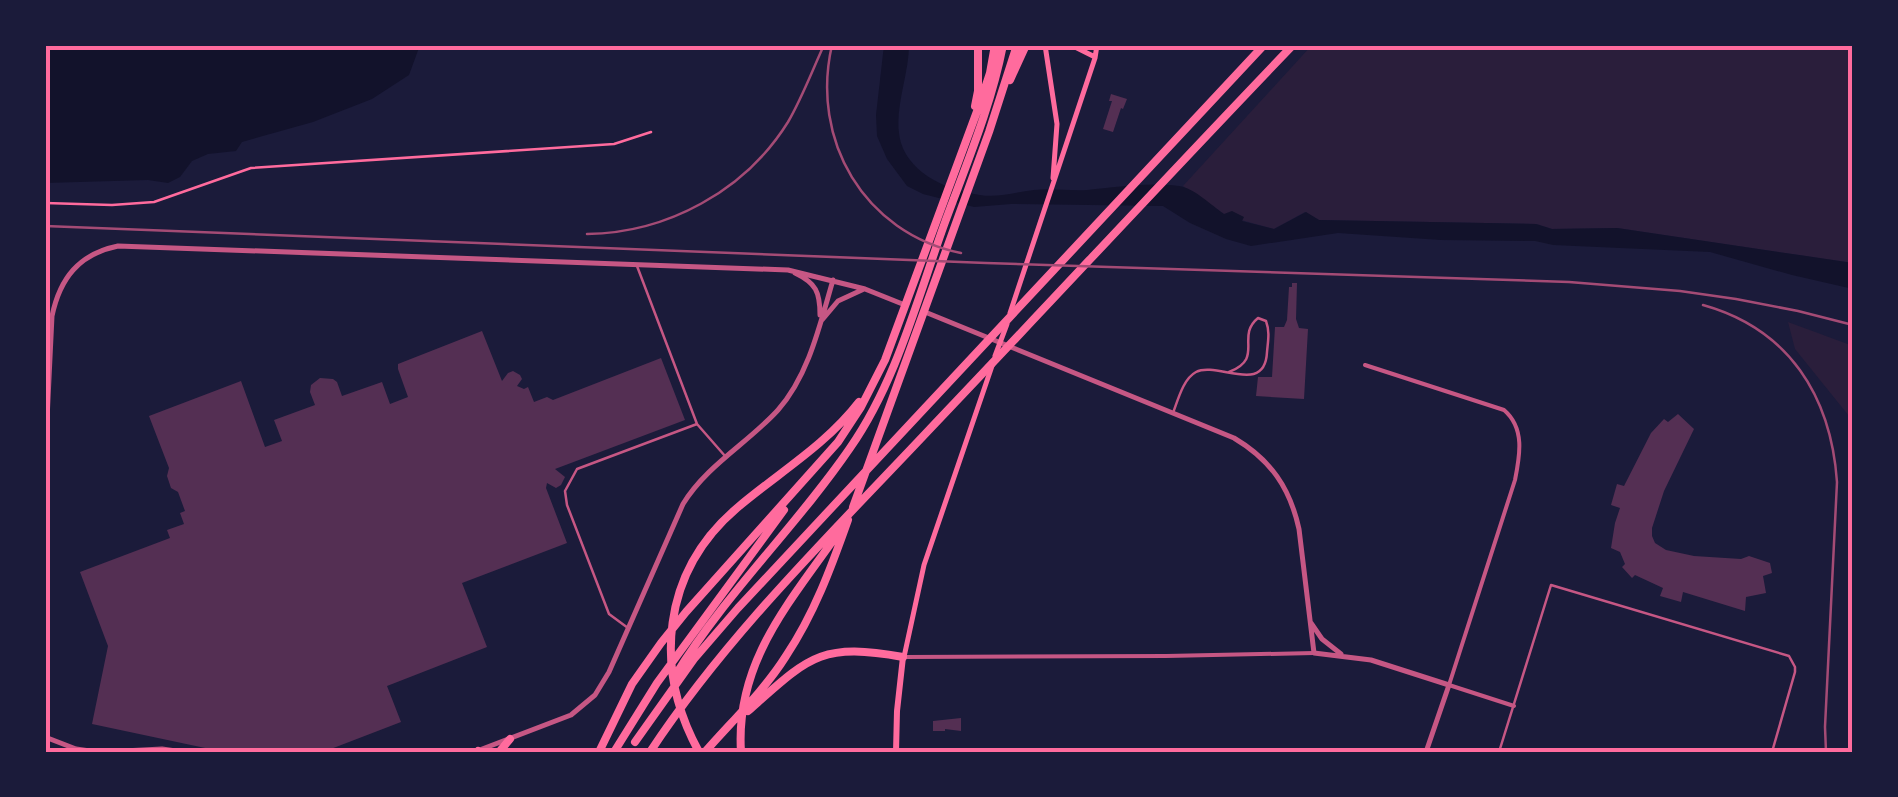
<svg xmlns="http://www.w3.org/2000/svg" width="1898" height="797" font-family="'Alegreya Sans',sans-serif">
<rect width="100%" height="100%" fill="#1b1b3a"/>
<path fill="#2a1e3b" d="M1312,45h541v218l-236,-35 -65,1 -16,-5 -217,-4 -14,-8 -31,17 -33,-9 2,-3 -19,-3 -41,-28z
M1788,322l65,24v75l-58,-72z"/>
<path fill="#12122b" d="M45,45h375l-11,30 -37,24 -59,23 -71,20 -6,9 -28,3 -16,7 -12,16 -12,6 -20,-3 -103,3z
M884,45h25c0,32 -17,67 -8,98 10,32 49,48 79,52 18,3 36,-3 54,-5 17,-2 35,1 53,0 30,-3 61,-8 92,-4 15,2 32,19 45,28l8,-3 12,6 -2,4 32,8 32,-17 13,8 217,4 16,5 65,-1 236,35v26l-61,-14 -82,-23 -157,-7 -18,-4 -94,-1 -103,-7 -87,13 -25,-7 -36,-16 -27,-17 -152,-2 -37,3 -51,-13 -16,-8 -20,-27 -10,-23 -1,-21z"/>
<path fill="#542f53" d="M1111,94l16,5 -4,10 -2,-1 -8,24 -10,-3 9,-28h-3z
M1292,283h5l-1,36 3,9 9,1 -4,70 -48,-3 2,-19h14l3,-50h9l3,-7 2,-33h3z
M482,331l20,50 6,-8 5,-2 7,4 2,4 -5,7 7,3 4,-2 6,15 13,-5 6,3 108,-42 24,62 -130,49 10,8 -4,8 -5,3 -9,-5 -1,5 21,55 -105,40 25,64 -100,39 14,36 -78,30h-99l-132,-28 16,-78 -28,-74 90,-34 -3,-8 17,-6 -4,-11 5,-2 -7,-19 -7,-4 -4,-12 2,-8 -20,-52 92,-35 24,66 17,-6 -8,-21 41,-15 -5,-13 1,-7 9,-7 13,1 4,3 5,14 40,-14 8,22 18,-7 -10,-28v-5z
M1678,414l16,15 -30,62 -12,37v8l3,7 11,7 28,6 47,3 8,-3 21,7 2,10 -9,3 3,17 -20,4 -1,14 -62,-19 -2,10 -21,-6 3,-8 -28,-13 -3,3 -10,-11 3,-3 -5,-12 -9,-4 4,-25 5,-15 -9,-3 6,-21 7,2 27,-53 13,-14 4,3z
M961,718v13l-16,-2v2h-12v-10z"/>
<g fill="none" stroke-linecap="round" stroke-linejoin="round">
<path stroke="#ff6b9d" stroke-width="2.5" d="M45,203l67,2 42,-3 97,-34 363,-24 37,-12"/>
<path stroke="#c65784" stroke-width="2.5" d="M637,266l60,158 28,32
M1173,413c5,-13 10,-34 23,-41 21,-11 69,24 71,-20 1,-11 3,-20 -1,-31l-8,-3c-23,19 7,40 -29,54
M628,628l-19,-14 -42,-109 -2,-14 12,-22 120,-45
M1499,752l52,-167 238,71 6,11v5l-23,80"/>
<path stroke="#c65784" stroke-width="4" d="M1365,365l139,45c21,18 16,45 11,70l-66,205 65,21
M904,657l262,-1 148,-3"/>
<path stroke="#c65784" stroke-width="5" d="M795,273c21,10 25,19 25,42
M925,312l309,126c37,22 56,50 65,91l15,124 57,7 78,25 -23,67
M822,320l16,-19 26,-12
M45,461l7,-145c8,-38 27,-62 66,-70l670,24 77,19 40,16
M1311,623l11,16 19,15
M45,737l31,12 21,3
M477,751l94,-36 24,-20 14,-23 74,-168c24,-39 65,-61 95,-94 31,-35 42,-86 55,-130
M104,752l58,-3 21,3"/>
<path stroke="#ff6b9d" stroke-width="5" d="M1045,45l12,79 -4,54
M1071,45l24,12
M1010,313l85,-255 2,-13
M995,356l12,-32
M904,657l20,-92 68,-199"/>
<path stroke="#ff6b9d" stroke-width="6" d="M896,752l1,-41 6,-54"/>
<path stroke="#ff6b9d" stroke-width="8" d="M1010,80l16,-35
M975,106l3,-15v-46
M853,507l136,-375 28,-87
M675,676c50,-82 121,-149 175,-228 46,-66 67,-148 94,-223 22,-60 47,-118 59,-180
M748,711c61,-54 72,-69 155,-54
M635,742l59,-83 44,-51 526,-563
M478,751l1,1
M499,752l11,-13
M599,752l33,-68 29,-41 25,-31 152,-170 23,-35 24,-47 94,-254 11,-33 5,-28
M614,752l43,-69 127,-173
M650,752c78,-118 181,-218 278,-321 122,-128 242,-258 365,-386
M699,752c-46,-84 -37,-180 38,-244 41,-35 88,-62 122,-106
M705,752c27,-31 59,-61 81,-96 28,-42 45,-88 62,-136
M741,752c-6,-92 51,-152 100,-223"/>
<path stroke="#a44b75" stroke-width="2.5" d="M832,45c-22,95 32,188 129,208
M45,226l941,37 583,19 111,9 56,8 62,12 55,14
M587,234c80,-1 158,-43 201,-112 14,-24 24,-51 36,-77
M1703,305c86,24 128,91 134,177l-12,245 1,25"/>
</g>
<rect width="1898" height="797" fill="none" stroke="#1b1b3a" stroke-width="95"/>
<rect x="48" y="48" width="1802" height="702" fill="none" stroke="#ff6b9d" stroke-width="4"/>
</svg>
